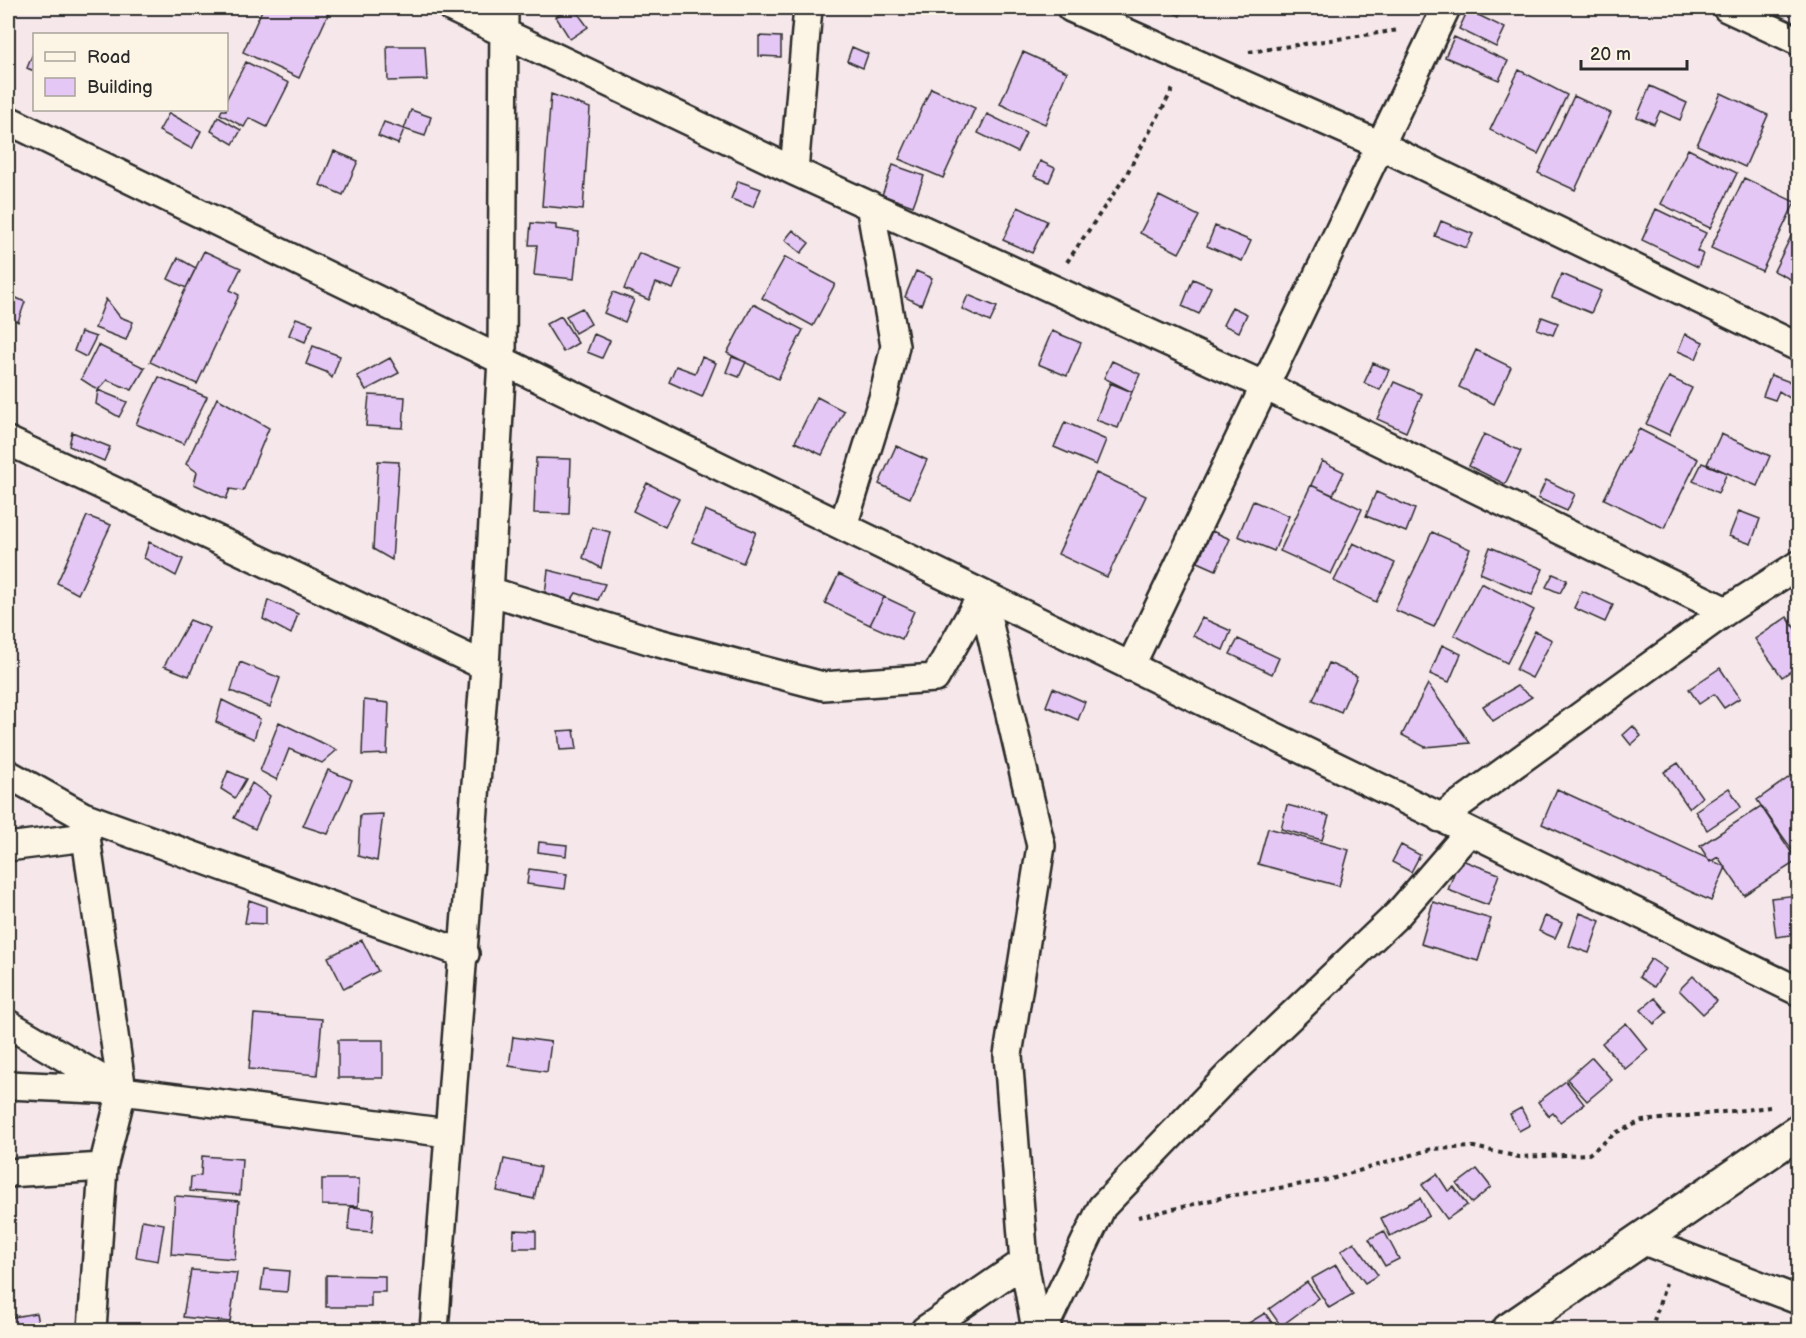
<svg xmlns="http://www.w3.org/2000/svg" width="1806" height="1338" font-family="'Balsamiq Sans',sans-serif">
<rect width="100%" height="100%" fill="#f5e7ea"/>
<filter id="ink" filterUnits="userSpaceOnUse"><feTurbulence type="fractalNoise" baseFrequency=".0167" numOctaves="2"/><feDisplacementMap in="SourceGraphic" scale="12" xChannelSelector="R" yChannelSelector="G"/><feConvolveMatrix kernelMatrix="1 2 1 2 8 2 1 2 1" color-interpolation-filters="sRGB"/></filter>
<g filter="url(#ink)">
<path fill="#e5c7f5" stroke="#2b2b2b" stroke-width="1.5" d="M263,8h68l-32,70 -56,-26z
M569,8h5l14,19 -18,12 -14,-22z
M1164,8h19l-3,8z
M1468,10l37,18 -9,19 -37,-18z
M759,36l22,1v20l-22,-1z
M1454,37l54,24 -9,19 -54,-23z
M387,46h38l2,34 -39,1z
M852,47l16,7 -5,14 -16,-7z
M34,51v20l-7,-3z
M1023,52l44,20 -22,52 -45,-20z
M246,62l43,21 -22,44 -18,-9 -5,9 -24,-13 2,-4h4v-10z
M1519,70l48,25 -29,59 -48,-24z
M1650,86l37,17 -7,17 -20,-9 -6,13 -17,-7z
M931,88l44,20 -32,70 -44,-19z
M1721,93l47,22 -23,52 -48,-22z
M551,94l39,14 -7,102 -41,-4z
M1574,96l37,17 -36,77 -37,-17z
M411,110l20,7 -6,19 -21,-7z
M169,113l32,18 -9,18 -33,-18z
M987,114l39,19 -9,19 -39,-19z
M218,117l23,13 -8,14 -22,-13z
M384,122l20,7 -6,15 -20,-8z
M1688,149l49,24 -27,55 -49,-24z
M334,151l24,10 -15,34 -23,-10z
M1040,161l15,7 -6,14 -15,-6z
M893,165l31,11 -11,30 -31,-11z
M1744,178l51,24 -33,69 -51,-23z
M738,181l23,8 -8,18 -22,-8z
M1159,196l40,20 -20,37 -39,-20z
M1018,207l29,14 -15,32 -29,-13z
M1656,209l50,24 -9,18 6,3 -5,13 -56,-27z
M1441,221l32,13 -7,14 -31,-12z
M1798,222v61l-24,-12z
M531,223l25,2v4l23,3 -5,47 -40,-4 3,-30h-8z
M1215,226l36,15 -9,20 -35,-15z
M793,230l16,13 -8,10 -16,-13z
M204,251l37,17 -11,22 9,5 -42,89 -47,-22z
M639,253l42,17 -8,19 -17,-6 -7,17 -25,-11z
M785,257l50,27 -22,42 -51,-28z
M178,258l18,10 -10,20 -18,-9z
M916,271l16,7 -11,27 -16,-8z
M1562,274l39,17 -10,22 -39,-16z
M1193,279l18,8 -12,27 -17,-8z
M613,292l21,8 -9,22 -21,-9z
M8,294l17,8 -7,20 -10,-6z
M968,295l29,12 -7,15 -28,-13z
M106,299l14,18 13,5 -7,18 -31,-12z
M753,304l50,26 -25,49 -51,-26z
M1232,307l15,7 -8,18 -16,-7z
M582,308l9,16 -16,9 -9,-17z
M561,316l17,27 -15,9 -17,-28z
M1542,317l16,6 -5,12 -16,-6z
M296,318l17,6 -8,18 -16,-7z
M1052,331l29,12 -14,33 -29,-12z
M81,332l15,5 -10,20 -12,-6z
M594,334l16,7 -8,17 -15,-6z
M1685,334l18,8 -7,17 -18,-8z
M98,345l47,23 -13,22 -25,-10 -9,10 -17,-11z
M313,346l27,10 -8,22 -6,-6 -20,-8z
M1476,350l35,17 -17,37 -35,-17z
M702,357l14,6 -14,34 -33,-15 7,-16 19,7z
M732,357l14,5 -7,15 -13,-5z
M390,358l9,15 -33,17 -9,-14z
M1112,361l28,13 -8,18 -28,-14z
M1373,363l16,7 -9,20 -16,-7z
M1771,375l27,10 -2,17 -17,-11 -4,9 -12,-4z
M159,377l48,20 -23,47 -48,-20z
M1669,377l23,11 -23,47 -23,-11z
M1394,382l28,12 -16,38 -29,-13z
M1110,383l22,9 -14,36 -22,-8z
M98,390l29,12 -8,15 -23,-13z
M369,395l36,2 -2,31 -37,-2z
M817,397l27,14 -22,44 -27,-13z
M217,398l52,30 -26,63 -13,-2 -4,10 -32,-15 3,-12 -11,-8z
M1065,422l41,18 -10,25 -42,-18z
M1639,429l59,30 -34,69 -60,-29z
M72,432l38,15 -6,14 -35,-15z
M1484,434l37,17 -16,33 -36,-18z
M1721,434l49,22 -13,30 -50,-22z
M896,446l31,14 -17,38 -31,-14z
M536,458l35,1 -2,55 -35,-1z
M378,461l21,1 -7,98 -19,-11z
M1322,461l22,11 -11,23 -22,-10z
M1702,463l25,10 -9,20 -25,-12z
M1096,473l50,23 -39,81 -49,-23z
M1546,480l29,14 -8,17 -29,-13z
M647,483l32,16 -14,28 -32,-16z
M1311,485l51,24 -31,65 -51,-23z
M1376,492l39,17 -9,23 -40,-16z
M1253,501l36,15 -15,35 -36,-15z
M705,510l51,22 -13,31 -51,-21z
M1739,511l21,8 -9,25 -22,-8z
M87,516l24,9 -33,69 -21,-11z
M592,527l18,5 -9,36 -18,-10z
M1212,531l18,8 -14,31 -18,-8z
M1432,532l38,17 -36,78 -39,-17z
M149,542l34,17 -7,17 -32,-18z
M1353,543l42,20 -19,39 -42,-21z
M1490,547l53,22 -11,26 -52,-22z
M548,570l57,14 -7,16 -22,-7 -6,9 -25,-8z
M839,574l45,23 -14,28 -45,-22z
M1553,574l14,6 -7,13 -14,-6z
M1481,583l53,27 -27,53 -53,-28z
M1582,591l31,14 -8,17 -31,-14z
M884,597l30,14 -12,28 -32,-14z
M268,600l30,14 -7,20 -28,-15z
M1787,617l11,16v33l-16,11 -27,-38z
M1202,618l29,13 -8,19 -30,-14z
M190,620l20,8 -21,48 -25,-10z
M1535,631l17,9 -20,38 -16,-8z
M1238,639l41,19 -7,16 -42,-20z
M1442,645l19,9 -12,28 -19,-8z
M240,662l40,16 -10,29 -39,-16z
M1329,663l28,13 -16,36 -28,-12z
M1720,668l20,30 -16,10 -10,-14 -15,10 -10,-15z
M1428,684l42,59 -45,4 -23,-12z
M1517,686l15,11 -39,24 -10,-15z
M1053,688l32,14 -7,18 -32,-14z
M222,700l38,19 -6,20 -38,-17z
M364,700l25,3 -2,51 -25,1z
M279,722l58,28 -15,13 -33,-14 -12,31 -17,-9z
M1633,726l8,10 -10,9 -8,-10z
M574,730l3,19 -17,1 -2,-19z
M1678,763l24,34 -13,11 -25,-36z
M328,770l24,10 -24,54 -25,-8z
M228,771l18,8 -11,19 -14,-9z
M1798,771v31l-6,5 6,10v41l-41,-58z
M252,783l18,13 -15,33 -21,-11z
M1729,788l12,19 -34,23 -12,-19z
M1557,789l169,78 -15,34 -169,-77z
M1287,805l42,11 -7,24 -41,-11z
M1761,806l36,55 -53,34 -26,-38 -8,5 -10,-16z
M383,814l-6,47 -19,-5 2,-41z
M1268,828l81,22 -10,36 -81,-22z
M539,842l28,3 -1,11 -28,-4z
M1401,845l19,10 -9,17 -19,-10z
M1459,859l40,15 -11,31 -40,-15z
M529,869l38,5 -2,15 -38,-5z
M1798,895v39l-22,3 -5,-39z
M249,900l17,6v18l-21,-1z
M1433,902l58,17 -13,42 -57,-17z
M1580,913l20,8 -11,32 -20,-7z
M1545,916l17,7 -7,15 -16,-7z
M362,940l16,31 -34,18 -16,-32z
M1651,959l15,10 -12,18 -15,-10z
M1693,976l24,25 -14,13 -24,-24z
M1655,998l12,14 -13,12 -13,-14z
M254,1014l68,5 -5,56 -68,-6z
M1626,1023l22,27 -23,19 -23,-26z
M513,1037l38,5 -4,30 -38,-6z
M338,1040h45v38h-45z
M1592,1057l20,23 -25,21 -20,-22z
M1566,1081l18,23 -24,18 -7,-9 -4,3 -11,-14z
M1521,1108l9,17 -11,6 -9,-17z
M202,1156l40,3 -2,36 -50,-4 1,-14 10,-2z
M504,1159l37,8 -7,32 -37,-8z
M1477,1169l14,18 -19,16 -15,-19z
M1437,1174l11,17 6,-4 13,18 -20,14 -25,-34z
M322,1179h37l-1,27 -36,-1z
M175,1196l64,5 -4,58 -64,-5z
M1420,1198l9,18 -39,20 -9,-18z
M350,1207l24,2 -2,23 -24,-2z
M142,1220l22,4 -6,37 -22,-4z
M514,1230l22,1v17h-23z
M1384,1231l15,28 -14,7 -16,-27z
M1354,1242l24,33 -13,8 -24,-32z
M1336,1265l17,29 -24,14 -18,-29z
M264,1269l25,2 -2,21 -26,-2z
M191,1270l46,3 -7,49 -47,-5z
M326,1275l59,1v16h-14v15h-45z
M1307,1282l12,16 -38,28 -12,-17z
M36,1313l3,17h-31v-12z
M1265,1313l12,17h-30l-3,-4z
M129,1324l28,2v4h-29z"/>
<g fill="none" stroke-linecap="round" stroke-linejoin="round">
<defs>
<path id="minor" d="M452,8l342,163 471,215 461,225
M1071,8l309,137 418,202
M1727,8l71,33
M8,120l1790,871
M794,171l14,-163
M8,441l477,225
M843,526l40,-128 12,-52 -25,-141
M489,591l166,51 168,44 112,-8 47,-83
M982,595l59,251 -33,209 16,207 12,68
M1130,667l316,-659
M8,774l75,42 382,138
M83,816l39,275 -19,76 -11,163
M1440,818l286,-207 72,-46
M8,847l78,-10
M8,1024l114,67 326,42
M8,1085l110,5
M8,1173l95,-6
M1639,1239l159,61
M434,1330l51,-664 17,-307 2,-351
M925,1330l99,-68
M1043,1330l59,-123 126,-131 170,-162 71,-82"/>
<path id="tertiary" d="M1509,1330l289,-198"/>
</defs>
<use href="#minor" stroke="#2b2b2b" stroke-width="32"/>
<use href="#tertiary" stroke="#2b2b2b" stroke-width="38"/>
<path stroke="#2b2b2b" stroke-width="4" stroke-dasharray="4.5 4.5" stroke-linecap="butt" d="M1249,52l150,-22
M1067,262l58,-85 49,-90
M1138,1217l91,-21 99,-16 104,-31 42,-2 45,10 70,-3 28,-22 25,-11 128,-14
M1651,1330l15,-47"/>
<use href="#minor" stroke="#fcf5e5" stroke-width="27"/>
<use href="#tertiary" stroke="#fcf5e5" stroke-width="33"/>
</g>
</g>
<rect width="1806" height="1338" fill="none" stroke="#fcf5e5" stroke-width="30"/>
<rect x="15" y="15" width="1776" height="1308" fill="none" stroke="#2b2b2b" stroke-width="2" filter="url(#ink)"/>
<rect x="33" y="33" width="195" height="78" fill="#fcf5e5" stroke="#a8a49b" stroke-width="1.5"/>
<rect x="45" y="52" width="30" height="9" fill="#fcf5e5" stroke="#a8a49b" stroke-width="1.5"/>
<text x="87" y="63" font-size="18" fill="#2b2b2b">Road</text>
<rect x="45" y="78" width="30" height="18" fill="#e5c7f5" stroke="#a8a49b" stroke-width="1.5"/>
<text x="87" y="93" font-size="18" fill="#2b2b2b">Building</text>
<path d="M1581 60v9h106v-9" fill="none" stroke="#2b2b2b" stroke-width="3"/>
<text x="1590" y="60" font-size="18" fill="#2b2b2b" stroke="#fcf5e5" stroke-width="4.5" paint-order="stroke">20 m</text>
</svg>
